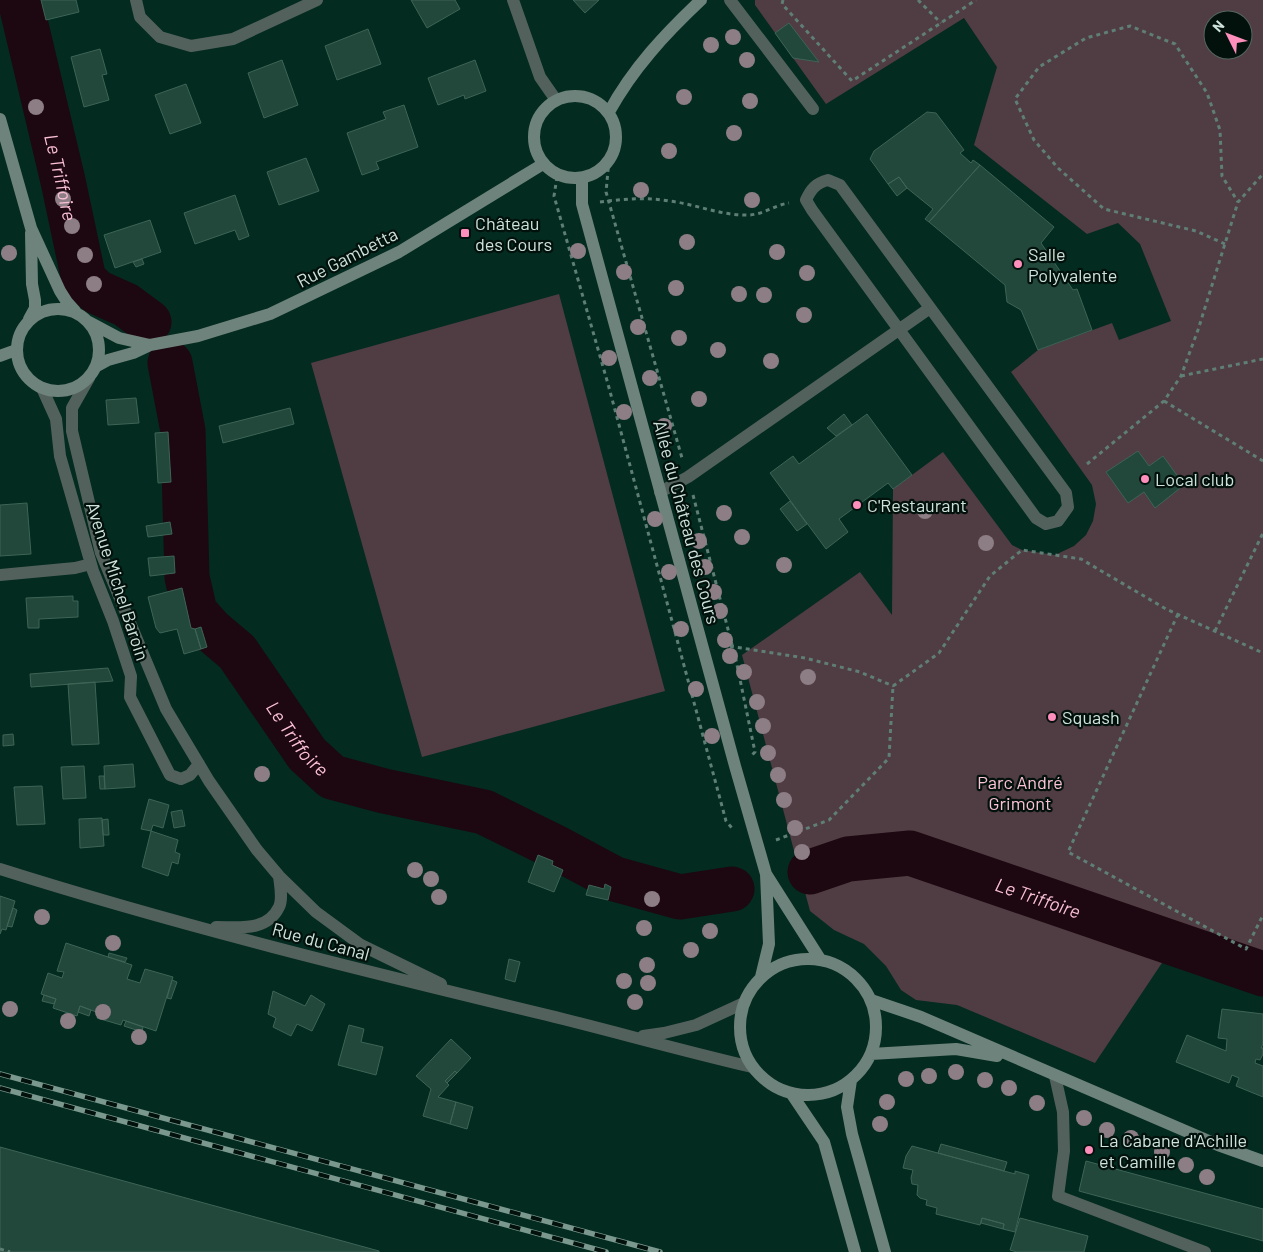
<svg xmlns="http://www.w3.org/2000/svg" width="1263" height="1252" font-family="Barlow,sans-serif">
<rect width="100%" height="100%" fill="#032b20"/>
<path fill="#503c43" fill-rule="evenodd" d="M755,0h508v972l-89,-27 -79,118 -138,-58 -41,-5 -15,-10 -15,-24 -22,-22 -30,-14 -24,-19 -68,-256 118,-83 32,43 1,-126 50,-37 69,93 10,5 33,5 19,-9 12,-11 7,-14 3,-17 -4,-19 -81,-113 27,-22 74,-27 7,17 52,-19 -31,-77 -22,-21 -31,11 -113,-89 23,-78 -33,-49 -138,86 -71,-99zM1213,20h30v30h-30z
M559,294l106,397 -243,66 -111,-394z"/>
<g fill="none" stroke-linecap="round" stroke-linejoin="round">
<g stroke="#1d0710" stroke-width="45">
<path id="s1" d="M20,0l43,181 21,99 13,12 29,13 23,17"/>
<path id="s2" d="M170,363l13,68 4,146 8,35 16,18 26,22 70,102 25,23 52,14 100,21 75,37 56,30 65,18 52,-8"/>
<path id="s3" d="M810,872l38,-13 62,-6 353,121"/>
</g>
</g>
<path fill="#22473b" stroke="#3e6456" d="M41,0h35l3,12 -33,8z
M411,0h44l5,9 -33,19z
M573,0h26l-14,13z
M789,23l30,39 -26,-4 -18,-25z
M368,29l13,35 -44,16 -12,-34z
M100,49l7,25 -5,1 7,25 -25,7 -13,-50z
M282,60l16,45 -34,13 -16,-45z
M475,60l11,31 -21,8 -1,-4 -26,10 -10,-27z
M186,84l15,39 -31,11 -15,-39z
M404,105l14,42 -42,15 3,7 -17,6 -15,-42 39,-14 -3,-7z
M927,112l9,1 28,37 -4,3 11,10 2,-3 7,5 -51,57 -4,-3 8,-10 -26,-21 -8,-11 -11,7 -18,-25 4,-8z
M306,158l13,33 -40,14 -12,-33z
M980,165l74,62 -13,16 32,47 4,-1 15,41 -54,20 -17,-40 -14,-8 -2,-17 -76,-63z
M899,177l8,11 -10,8 -9,-12z
M235,195l14,41 -10,4 -4,-10 -40,14 -11,-31z
M150,220l11,32 -46,16 -11,-33z
M142,259l2,5 -8,3 -3,-5z
M136,398l3,25 -31,2 -2,-25z
M290,408l4,16 -71,19 -4,-17z
M844,414l8,11 -16,11 -9,-8z
M867,414l45,61 -19,14 -5,-6 -49,36 9,13 -22,17 -56,-76 23,-17 6,8z
M168,432l3,50 -13,1 -3,-50z
M1138,451l11,15 14,-10 21,29 -29,23 -11,-16 -16,11 -22,-31z
M790,501l17,23 -10,7 -17,-22z
M27,503l4,51 -31,2v-51z
M170,522l2,12 -24,3 -2,-11z
M174,556l1,17 -25,3 -2,-18z
M182,588l9,40 4,1 6,20 -17,5 -7,-25 -17,4 -4,-5 -8,-31z
M73,596v5h5v16l-39,2v9h-11l-2,-30z
M201,627l6,20 -6,2 -6,-20z
M108,668l5,13 -82,6 -1,-13z
M95,682l4,62 -27,1 -4,-61z
M13,734l1,11 -11,1v-11z
M133,764l2,23 -30,2 -1,-23z
M84,766l2,32 -23,1 -2,-32z
M99,776h5l1,13h-5z
M42,786l3,38 -28,1 -3,-38z
M149,799l20,6 -6,23 -10,-3 -2,6 -10,-2z
M182,810l3,16 -11,2 -3,-16z
M102,818l2,28 -24,2 -1,-29z
M108,819l1,16h-6l-1,-15z
M151,831l27,9 -3,12 5,2 -2,10 -6,-2 -4,14 -26,-9z
M538,855l15,6 -1,4 11,5 -9,22 -26,-10z
M605,884l6,3 -3,13 -22,-5 3,-10 15,4z
M0,896l15,5 -9,29 -4,-1 -2,5z
M13,908l4,2 -5,17 -5,-1z
M66,943l66,22 -5,14 13,4 5,-14 28,8 -17,54 -33,-11 -2,5 -24,-7 2,-5 -19,-7 -3,10 -24,-8 3,-9 -15,-5 7,-21 14,5 2,-6 -7,-1z
M109,953l18,5 -2,4 -17,-5z
M509,959l11,3 -5,20 -10,-3z
M172,980l5,2 -6,17 -4,-1z
M273,991l32,15 6,-11 14,9 -13,27 -15,-7 -6,12 -18,-9 3,-9 -8,-4z
M44,995l12,4 -2,5 -12,-3z
M80,1006l11,4 -2,6 -11,-4z
M1222,1009l41,5v30l-2,4h2v6l-3,6 -4,-1 -1,4 8,3v31l-27,-11 3,-8 -7,-3 -3,8 -53,-21 11,-27 39,16 1,-12 -9,-1z
M126,1021l17,6 -1,5 -18,-6z
M349,1025l15,4 -3,13 22,5 -7,28 -38,-10z
M451,1039l20,19 -14,15 -2,-2 -10,10 4,4 -11,12 18,5 -6,22 -27,-8 8,-27 -15,-13z
M455,1071l2,2 -10,10 -2,-2z
M456,1102l17,5 -6,22 -17,-5z
M941,1144l66,18 -3,9 -66,-18z
M912,1146l103,28v-3l14,4 -14,57 -12,-3 1,-5 -22,-6 -2,7 -44,-11 1,-6 -11,-3 1,-5 -7,-2 -3,-3 1,-10 -6,-1 -1,-6 2,-8 -10,-2 3,-12z
M0,1147l379,104v1h-379z
M1086,1161l177,48v32l-184,-50z
M982,1218l22,6 -1,5 -22,-6z
M1020,1218l68,18 -4,16h-67l-7,-2z"/>
<g fill="none" stroke-linecap="round" stroke-linejoin="round">
<path stroke="#5f7e75" stroke-width="3" stroke-dasharray="4 4" stroke-linecap="butt" d="M783,0l-1,4 70,77 124,-81
M918,0l23,23
M609,160l-3,32 76,266
M557,177l-3,19 54,188 118,437 6,7
M600,202c23,-3 46,-5 69,-1 26,3 50,14 76,14 17,1 29,-10 44,-12
M1225,244l-29,-13 -92,-22 -46,-41 -24,-28 -19,-41 24,-32 47,-29 44,-12 45,18 32,49 13,37 2,46 16,26
M1181,376l82,-17
M1164,401l99,60
M1087,464l77,-63 17,-25 17,-46 40,-128 25,-28
M693,495l43,165 19,92 -3,3
M1178,614l-110,238 178,97 17,-34
M1215,631l48,-98
M722,645l83,13 55,14 33,14
M893,686l46,-33 51,-77 32,-26 59,9 85,50 97,44
M776,840l53,-20 60,-62 4,-72
M0,1249l10,3"/>
<path stroke="#53615c" stroke-width="12" d="M730,0l83,109
M828,180l12,5 226,308 2,14 -10,14 -12,3 -10,-6 -224,-308 -6,-10c5,-11 10,-17 22,-20z
M660,492l28,-15 242,-169
M1055,1076l8,36 1,39 -6,45 147,56"/>
<path stroke="#53615c" stroke-width="12" d="M136,0l4,17 20,20 31,9 42,-7 84,-39
M513,0l27,77 16,23
M89,378l-17,30v23l29,122 65,156 43,72 48,69 22,26 37,36 45,33 80,39
M42,388l14,31 4,37 33,115 20,50 18,55 -1,21 40,78 11,4 9,-4 9,-11
M0,575l75,-7 16,-4
M0,869c180,57 364,102 547,146 69,17 136,36 205,52
M216,927c23,0 51,5 63,-20 4,-8 1,-22 0,-31
M643,1036l21,-3 32,-8 48,-22"/>
<path stroke="#6e837b" stroke-width="12" d="M534 137a41 41 0 1 1 82 0a41 41 0 1 1-82 0Z
M609,112c24,-44 56,-78 92,-112
M0,119l31,109 29,63 7,11 8,9
M582,178v26l153,562 31,108 3,70 -8,33
M17 350a41 41 0 1 1 82 0a41 41 0 1 1-82 0Z
M29,319l6,-11v-8l-3,-16 -1,-51
M89,322l30,16 31,7
M0,356l16,-6
M97,366l11,-6 25,-7 17,-8 48,-9 72,-22 129,-62 144,-88
M766,874l54,85
M740 1027a68 68 0 1 1 136 0a68 68 0 1 1-136 0Z
M871,1000l50,17 297,128 45,16
M871,1054l85,-5 41,7
M851,1080l-4,27 5,27 33,118
M791,1093l33,49 31,110"/>
<defs>
<path id="rail" d="M0,1074l660,178
M0,1088l606,164"/>
</defs>
<use href="#rail" stroke="#7b988e" stroke-width="5.5"/>
<use href="#rail" stroke="#03110c" stroke-width="4" stroke-dasharray="11" stroke-linecap="butt"/>
</g>
<g fill="#8c7e84">
<circle cx="733" cy="37" r="8"/>
<circle cx="711" cy="45" r="8"/>
<circle cx="747" cy="60" r="8"/>
<circle cx="684" cy="97" r="8"/>
<circle cx="750" cy="101" r="8"/>
<circle cx="36" cy="107" r="8"/>
<circle cx="734" cy="133" r="8"/>
<circle cx="669" cy="151" r="8"/>
<circle cx="641" cy="190" r="8"/>
<circle cx="63" cy="199" r="8"/>
<circle cx="752" cy="200" r="8"/>
<circle cx="72" cy="226" r="8"/>
<circle cx="687" cy="242" r="8"/>
<circle cx="578" cy="251" r="8"/>
<circle cx="777" cy="252" r="8"/>
<circle cx="9" cy="253" r="8"/>
<circle cx="85" cy="255" r="8"/>
<circle cx="624" cy="272" r="8"/>
<circle cx="807" cy="273" r="8"/>
<circle cx="94" cy="284" r="8"/>
<circle cx="676" cy="288" r="8"/>
<circle cx="739" cy="294" r="8"/>
<circle cx="764" cy="295" r="8"/>
<circle cx="804" cy="315" r="8"/>
<circle cx="638" cy="327" r="8"/>
<circle cx="679" cy="338" r="8"/>
<circle cx="718" cy="350" r="8"/>
<circle cx="609" cy="358" r="8"/>
<circle cx="771" cy="361" r="8"/>
<circle cx="650" cy="378" r="8"/>
<circle cx="699" cy="399" r="8"/>
<circle cx="624" cy="412" r="8"/>
<circle cx="664" cy="426" r="8"/>
<circle cx="925" cy="511" r="8"/>
<circle cx="724" cy="513" r="8"/>
<circle cx="655" cy="519" r="8"/>
<circle cx="742" cy="537" r="8"/>
<circle cx="699" cy="541" r="8"/>
<circle cx="986" cy="543" r="8"/>
<circle cx="784" cy="565" r="8"/>
<circle cx="705" cy="567" r="8"/>
<circle cx="669" cy="572" r="8"/>
<circle cx="714" cy="592" r="8"/>
<circle cx="720" cy="611" r="8"/>
<circle cx="681" cy="629" r="8"/>
<circle cx="725" cy="640" r="8"/>
<circle cx="730" cy="656" r="8"/>
<circle cx="744" cy="672" r="8"/>
<circle cx="808" cy="677" r="8"/>
<circle cx="696" cy="689" r="8"/>
<circle cx="757" cy="702" r="8"/>
<circle cx="763" cy="726" r="8"/>
<circle cx="712" cy="736" r="8"/>
<circle cx="768" cy="753" r="8"/>
<circle cx="262" cy="774" r="8"/>
<circle cx="778" cy="775" r="8"/>
<circle cx="784" cy="800" r="8"/>
<circle cx="795" cy="828" r="8"/>
<circle cx="802" cy="852" r="8"/>
<circle cx="415" cy="870" r="8"/>
<circle cx="431" cy="879" r="8"/>
<circle cx="439" cy="897" r="8"/>
<circle cx="652" cy="899" r="8"/>
<circle cx="42" cy="917" r="8"/>
<circle cx="644" cy="928" r="8"/>
<circle cx="710" cy="931" r="8"/>
<circle cx="113" cy="943" r="8"/>
<circle cx="691" cy="950" r="8"/>
<circle cx="647" cy="965" r="8"/>
<circle cx="624" cy="981" r="8"/>
<circle cx="648" cy="983" r="8"/>
<circle cx="635" cy="1002" r="8"/>
<circle cx="10" cy="1009" r="8"/>
<circle cx="103" cy="1012" r="8"/>
<circle cx="68" cy="1021" r="8"/>
<circle cx="139" cy="1037" r="8"/>
<circle cx="956" cy="1072" r="8"/>
<circle cx="929" cy="1076" r="8"/>
<circle cx="906" cy="1079" r="8"/>
<circle cx="985" cy="1080" r="8"/>
<circle cx="1009" cy="1088" r="8"/>
<circle cx="887" cy="1102" r="8"/>
<circle cx="1037" cy="1103" r="8"/>
<circle cx="1084" cy="1118" r="8"/>
<circle cx="880" cy="1124" r="8"/>
<circle cx="1107" cy="1130" r="8"/>
<circle cx="1131" cy="1138" r="8"/>
<circle cx="1162" cy="1152" r="8"/>
<circle cx="1186" cy="1165" r="8"/>
<circle cx="1207" cy="1177" r="8"/>
</g>
<g fill="#fe8ebb" stroke="#03110c" stroke-width="2">
<rect x="460" y="228" width="10" height="10" rx="2.5"/>
<circle cx="1018" cy="264" r="5"/>
<circle cx="1145" cy="479" r="5"/>
<circle cx="857" cy="505" r="5"/>
<circle cx="1052" cy="717" r="5"/>
<circle cx="1089" cy="1150" r="5"/>
</g>
<g text-anchor="middle" dominant-baseline="central" stroke-width="4.5" stroke-linejoin="round" paint-order="stroke">
<g font-size="18" fill="#cee3db" stroke="#03110c" text-anchor="start">
<text x="475" y="223">Château<tspan x="475" dy="21">des Cours</tspan></text>
<text x="1028" y="254">Salle<tspan x="1028" dy="21">Polyvalente</tspan></text>
<text x="1155" y="479">Local club</text>
<text x="867" y="505">C'Restaurant</text>
<text x="1062" y="717">Squash</text>
<text x="1099" y="1140">La Cabane d'Achille<tspan x="1099" dy="21">et Camille</tspan></text>
</g>
<g font-size="18" fill="#cee3db" stroke="#03110c">
<text transform="translate(347 257) rotate(-27)">Rue Gambetta</text>
<text transform="translate(687 522) rotate(75)">Allée du Château des Cours</text>
<text transform="translate(118 581) rotate(72)">Avenue Michel Baroin</text>
<text transform="translate(321 941) rotate(15)">Rue du Canal</text>
</g>
<g font-size="18" fill="#fcc2d6" stroke="#03110c">
<text x="1020" y="782">Parc André<tspan x="1020" dy="21">Grimont</tspan></text>
</g>
<g font-size="19" font-style="italic" fill="#f9bfd4" stroke="#03110c">
<text stroke="none"><textPath href="#s1" startOffset="182">Le Triffoire</textPath></text>
<text stroke="none"><textPath href="#s2" startOffset="415">Le Triffoire</textPath></text>
<text stroke="none"><textPath href="#s3" startOffset="238">Le Triffoire</textPath></text>
</g>
</g>
<g transform="translate(1228 35) rotate(312)"><circle r="24" fill="#03110c" stroke="#54655f"/>
<path d="M0-4L9 19L0 12L-9 19Z" fill="#fe8ebb"/>
<text y="-8" font-size="14" font-weight="bold" text-anchor="middle" fill="#cee3db">N</text>
</g>
</svg>
